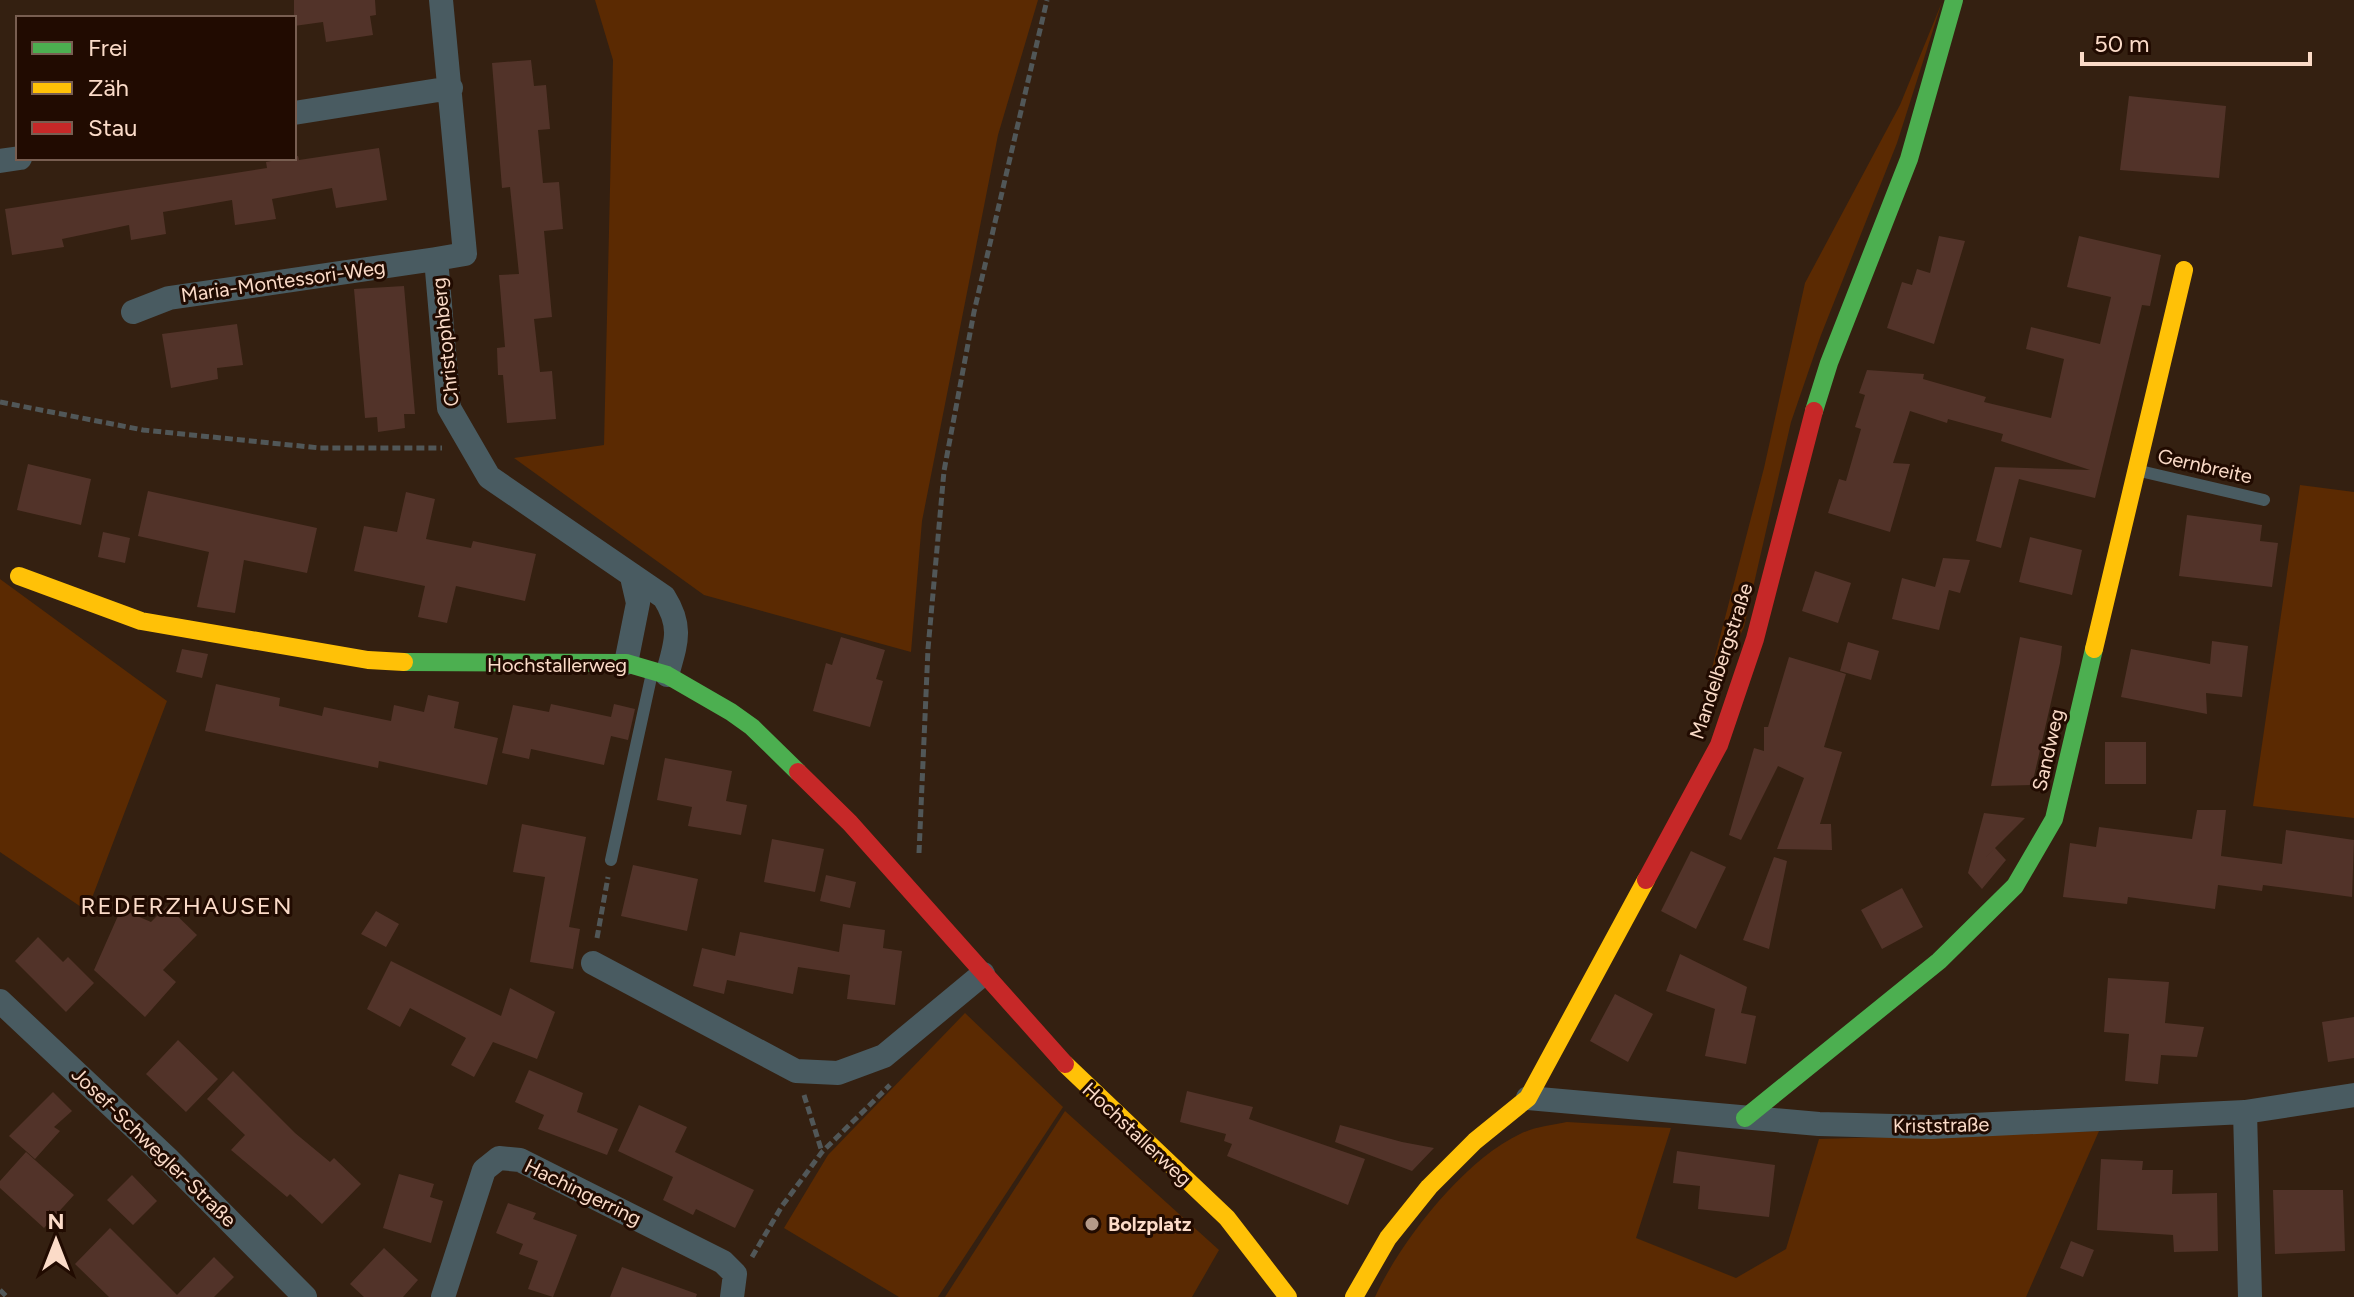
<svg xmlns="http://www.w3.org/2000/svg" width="2354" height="1297" font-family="Figtree,sans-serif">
<rect width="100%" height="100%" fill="#342011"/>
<path fill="#5b2a02" d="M595,0h443l-40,135 -76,386 -11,131 -207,-57 -190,-137 90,-13 9,-385z
M1942,2l-45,141 -76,192 -30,87 -47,205 -49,106 69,-265 41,-185 95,-178z
M2300,485l54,7v326l-101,-12z
M0,579l167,122 -80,210 -87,-59z
M965,1013l98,94 -125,190h-39l-115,-69 44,-73z
M1065,1111l154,139 -27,47h-247z
M1567,1122l104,6 -35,110 100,40 50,-29 33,-110 280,-8 -73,166h-651c25,-55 89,-137 145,-163 14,-7 32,-9 47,-12z"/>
<path fill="#523329" d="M294,0h81l1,15 -6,1 3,19 -47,7 -3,-20 -29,4z
M531,60l3,26 12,-1 4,44 -12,1 5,53 16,-1 4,47 -19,2 8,86 -18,2 6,53 12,-1 4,48 -49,4 -4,-48h-5l-1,-27 8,-1 -6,-72 20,-1 -9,-87 -8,1 -10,-125z
M2129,96l97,10 -7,72 -99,-8z
M379,148l8,52 -51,8 -4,-20 -60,11 4,20 -41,6 -3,-25 -69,12 3,22 -35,6 -2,-15 -67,14 2,8 -52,8 -7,-46 262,-41 -1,-6 32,-6 1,4z
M1939,236l26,5 -31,103 -47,-16 15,-46 10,3 5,-16 13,4z
M2079,236l82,19 -11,51 -8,-1 -47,193 -76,-19 -18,69 -25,-7 19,-74 95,3 -89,-29 2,-7 -55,-15 -1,4 -37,-12 -17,52 17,1 -20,68 -62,-19 11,-34 7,2 15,-52 -6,-2 10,-32 -6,-2 8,-23 57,4 -1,5 63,18 -2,5 67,16 13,-59 -38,-10 5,-22 69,17 11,-47 -44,-10z
M404,286l11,128h-11l1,14 -27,4 -1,-15 -12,1 -11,-129z
M237,324l6,41 -26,3 1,11 -47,9 -9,-54z
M28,464l63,15 -10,46 -64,-15z
M148,491l169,37 -10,45 -63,-13 -9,53 -38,-6 12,-55 -71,-16z
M406,492l29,7 -9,40 45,9 2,-7 63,13 -11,47 -69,-15 -9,37 -29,-6 7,-31 -71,-15 10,-45 33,6z
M2187,515l75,10 -2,16 18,2 -6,44 -93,-11z
M103,532l27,6 -5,25 -27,-6z
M2030,537l52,13 -10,45 -53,-13z
M1943,558l27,2 -10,33 -11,-3 -10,40 -47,-11 10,-41 33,9z
M1815,571l36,12 -13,40 -36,-12z
M841,637l44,13 -9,29 7,2 -13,46 -57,-16 13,-48 6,2z
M2020,637l42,9 -2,17 -28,122 -41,1z
M2212,641l36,5 -6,51 -36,-4 1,21 -86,-17 10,-48 79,15z
M1848,642l31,9 -8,29 -31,-9z
M182,649l26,5 -6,24 -26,-6z
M1789,657l57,17 -22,73 18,5 -22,72h11l1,26 -55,-1 27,-71 -26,-12 -37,74 -12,-5 25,-87 10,3v-24h4z
M216,684l64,14 -1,8 43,10 2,-9 67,14 3,-16 30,7 4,-17 31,7 -5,26 44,10 -11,47 -108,-24 -1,7 -173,-37z
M551,704l60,13 3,-13 21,5 -7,31 -17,-4 -7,29 -73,-16 -2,10 -27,-6 11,-48 36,7z
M2105,742h41v42h-41z
M665,758l67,13 -6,30 21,4 -6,30 -53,-9 4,-19 -35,-7z
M2197,810h29l-5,46 61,8 4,-34 68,10 -2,57 -89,-12 -1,6 -44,-6 -3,24 -87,-12 -1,7 -64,-7 7,-54 26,4 3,-20 93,12z
M1984,813l41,5 -39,39 9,-9 11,12 -24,29 -14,-16z
M522,824l64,13 -17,90 11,2 -7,40 -43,-7 15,-85 -32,-5z
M772,839l52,10 -9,43 -51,-10z
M1691,851l35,16 -30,62 -35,-18z
M1774,857l13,4 -18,88 -26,-9z
M633,865l65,14 -11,52 -66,-15z
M826,875l30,7 -6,26 -30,-7z
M1902,888l21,39 -41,22 -21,-39z
M167,906l30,29 -34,35 13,12 -31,35 -51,-47 27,-61 30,13z
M376,911l23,13 -13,23 -25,-13z
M843,924l42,6 -2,18 19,3 -7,54 -48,-6 3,-24 -52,-8 -5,27 -66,-14 -3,14 -31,-8 9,-38 33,8 5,-24 99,20z
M38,937l25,25 5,-5 26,26 -28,29 -51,-51z
M1680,954l67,33 -6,26 15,3 -10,48 -41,-8 10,-47 -49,-18z
M391,961l110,55 9,-28 45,24 -18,47 -44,-17 -19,35 -23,-12 15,-27 -56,-30 -10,19 -33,-18z
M2108,978l61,4 -4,41 39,4 -7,30 -36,-2 -3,29 -33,-3 4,-47 -25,-2z
M1615,994l38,20 -25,48 -38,-21z
M2354,1017v41l-26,4 -6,-40z
M178,1040l40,39 -32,33 -40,-38z
M529,1070l54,23 -6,19 41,17 -11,26 -69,-26 6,-14 -29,-13z
M233,1071l62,62 35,29 4,-4 27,26 -39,40 -32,-30 -3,3 -56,-47 14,-15 -38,-36z
M1187,1091l66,16 -4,12 116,40 -17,46 -121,-49 5,-12 -8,-3 2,-7 -46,-12z
M53,1092l19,19 -18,16 6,4 -25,28 -26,-23z
M639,1105l48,22 -12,25 79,38 -19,38 -39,-19 -3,6 -30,-15 10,-23 -55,-26z
M1340,1125l62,17 32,6 -22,23 -77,-29z
M1677,1151l98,14 -6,52 -71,-8 2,-23 -27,-3z
M26,1152l48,43 -30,33 -44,-40v-7z
M2101,1159l42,2 -1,9h31l-1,24 45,-1 1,58 -44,1 -1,-17 -76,-5z
M399,1174l35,10 -4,13 13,4 -12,42 -48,-15z
M132,1175l25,26 -24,24 -26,-25z
M2273,1190h70l2,61 -70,3z
M508,1203l28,10 -3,6 44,16 -24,62 -25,-8 10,-28 -19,-7 4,-10 -27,-11z
M110,1228l67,67 37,-38 20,20 -20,20h-105l-34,-33z
M2071,1241l23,9 -11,27 -23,-9z
M384,1248l34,32 -15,17h-39l-14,-13z
M622,1267l75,27 -1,3h-86z"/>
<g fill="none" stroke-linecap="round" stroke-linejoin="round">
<path stroke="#515758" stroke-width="5" stroke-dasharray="8 4" stroke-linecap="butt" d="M0,402l143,28 177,18h122
M919,853l9,-204 16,-178 30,-159 73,-312
M597,938l11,-61
M804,1095l18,57
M752,1257l30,-51 40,-54 68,-67
M0,1290l7,7"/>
<path stroke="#495b61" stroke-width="12" d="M2140,471l124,29
M611,860l41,-187"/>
<path stroke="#495b61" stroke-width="24" d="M441,0l24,254 -29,5 13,149 40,69 175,120c19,30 12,46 3,78
M294,113l157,-25
M0,161l20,-3
M133,312l36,-14 267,-39
M626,663l12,-60 -6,-26
M593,963l203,108 42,2 46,-17 99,-82
M0,1001l167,157 138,139
M1528,1098l291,26 112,3 314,-15 109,-17
M2245,1112l5,185
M443,1297l41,-127 15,-12 21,2 203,102 12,12 -3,23"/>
<path stroke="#4caf50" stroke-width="18" d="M1814,411l15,-48 80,-204 45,-159
M404,662l222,1 41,12 64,37 21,15 46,45
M1745,1118l194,-157 76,-75 39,-67 40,-170"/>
<path stroke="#ffc107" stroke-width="18" d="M19,576l122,45 227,39 36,2
M2094,649l90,-379
M1065,1064l162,154 61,79
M1354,1297l34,-59 41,-51 46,-46 53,-43 118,-218"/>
<path stroke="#c62828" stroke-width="18" d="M798,772l52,51 215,241
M1646,880l73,-135 36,-106 59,-228"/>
</g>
<circle fill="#b59a88" stroke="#210b01" stroke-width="3" cx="1092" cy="1224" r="8"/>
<g text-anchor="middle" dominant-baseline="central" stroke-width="6" stroke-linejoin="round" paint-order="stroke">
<g font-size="20" fill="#fbdbc8" stroke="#210b01">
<text transform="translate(283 281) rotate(-8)">Maria-Montessori-Weg</text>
<text transform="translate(445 342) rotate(-96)">Christophberg</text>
<text transform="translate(2205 466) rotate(13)">Gernbreite</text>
<text transform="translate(1721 661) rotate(-72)">Mandelbergstraße</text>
<text x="557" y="665">Hochstallerweg</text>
<text transform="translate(2048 750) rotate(-77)">Sandweg</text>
<text transform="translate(1941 1125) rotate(-1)">Kriststraße</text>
<text transform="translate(1137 1134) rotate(43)">Hochstallerweg</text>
<text transform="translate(154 1147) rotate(44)">Josef-Schwegler-Straße</text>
<text transform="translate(583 1192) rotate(26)">Hachingerring</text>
</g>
<g font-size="20" font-weight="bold" fill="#fbdbc8" stroke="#210b01" text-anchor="start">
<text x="1108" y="1224">Bolzplatz</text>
</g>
<g font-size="24" letter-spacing="2" fill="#fbdbc8" stroke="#210b01">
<text x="187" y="905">REDERZHAUSEN</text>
</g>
</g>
<rect x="16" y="16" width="280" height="144" fill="#210b01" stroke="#785e51" stroke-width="2"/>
<rect x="32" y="42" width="40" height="12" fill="#4caf50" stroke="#785e51" stroke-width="2"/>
<text x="88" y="56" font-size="24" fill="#fbdbc8">Frei</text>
<rect x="32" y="82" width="40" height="12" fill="#ffc107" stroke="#785e51" stroke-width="2"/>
<text x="88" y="96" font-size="24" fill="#fbdbc8">Zäh</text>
<rect x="32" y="122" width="40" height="12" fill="#c62828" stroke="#785e51" stroke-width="2"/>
<text x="88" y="136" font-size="24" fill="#fbdbc8">Stau</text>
<g transform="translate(56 1241)" stroke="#210b01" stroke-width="6" paint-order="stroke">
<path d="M0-6L14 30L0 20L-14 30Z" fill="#fbdbc8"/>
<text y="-12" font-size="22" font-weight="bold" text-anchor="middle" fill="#fbdbc8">N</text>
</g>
<path d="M2082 52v12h228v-12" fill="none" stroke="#fbdbc8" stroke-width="4"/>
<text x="2094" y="52" font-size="24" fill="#fbdbc8" stroke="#210b01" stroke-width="6" paint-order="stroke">50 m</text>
</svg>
